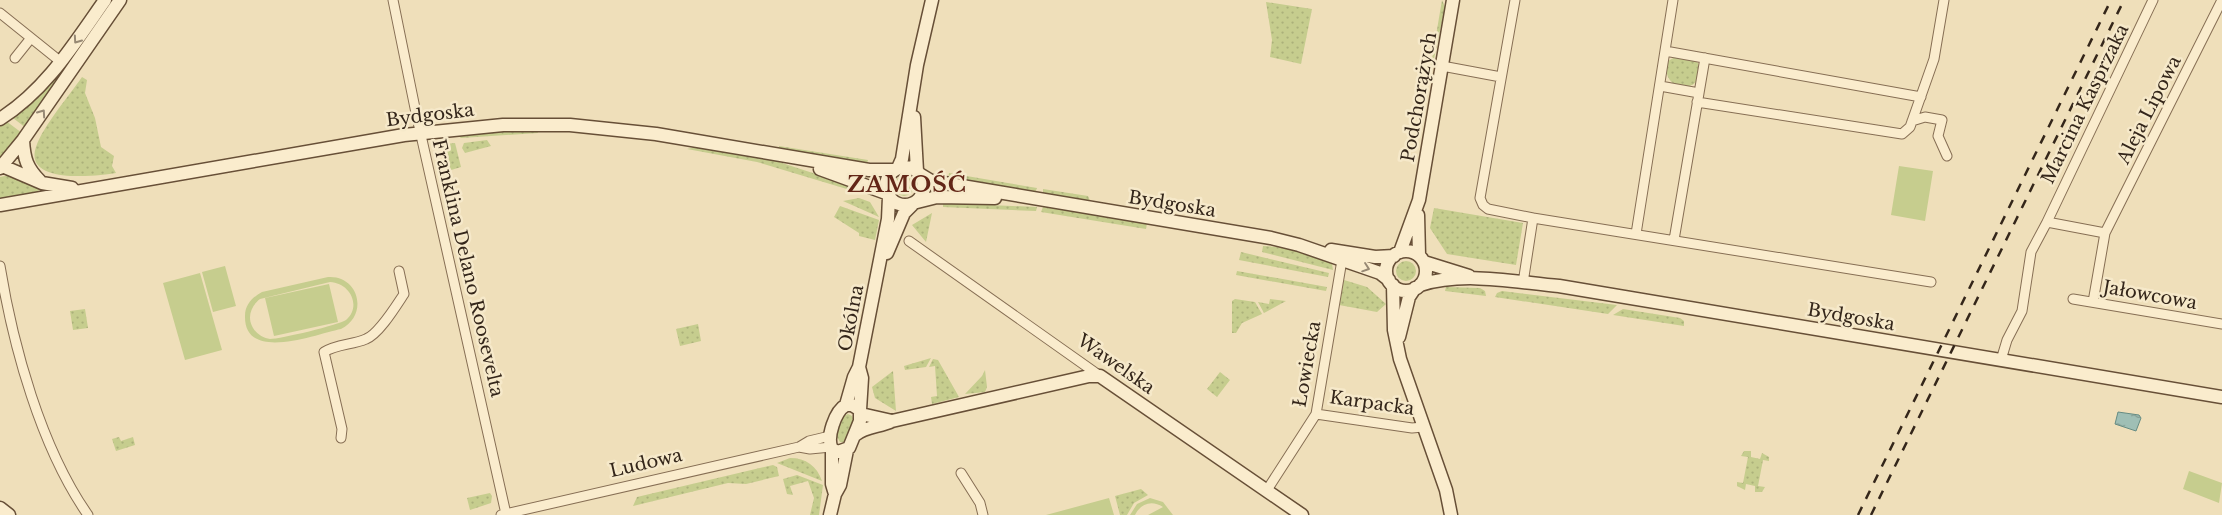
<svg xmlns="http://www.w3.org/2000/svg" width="2222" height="515" font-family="'Libre Baskerville',serif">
<defs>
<pattern id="grass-dots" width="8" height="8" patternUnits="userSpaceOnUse" patternTransform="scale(1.25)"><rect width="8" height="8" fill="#c6cd8e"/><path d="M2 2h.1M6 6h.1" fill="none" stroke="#abb07a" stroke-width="1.8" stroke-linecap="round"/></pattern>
<pattern id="water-ripples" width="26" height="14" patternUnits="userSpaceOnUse" patternTransform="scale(1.25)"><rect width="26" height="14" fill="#9fbfb5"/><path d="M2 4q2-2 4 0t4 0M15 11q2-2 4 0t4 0" fill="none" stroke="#829b92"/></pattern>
</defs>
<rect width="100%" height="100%" fill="#efdfba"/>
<path fill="url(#grass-dots)" d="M1442,0l3,7 -16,75v-5z
M1266,2l46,7 -11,55 -31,-7 2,-17z
M1675,57l19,2 4,4c11,34 -41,30 -30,-2z
M67,63l2,2 -43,63 -13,-10 32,-29z
M82,77l5,3 -2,13 10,25 6,29 13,9 -2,10 4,7c-18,3 -93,12 -80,-26 7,-21 33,-51 46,-70z
M6,121l16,12 -22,27v-35z
M537,130l1,3 -77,5 -4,-3 38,-4z
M487,140l4,6 -26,7 -3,-5 2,-5z
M455,143l6,24 -13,4 -5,-21 3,-6z
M701,146l56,9 105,34 -2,4 -103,-31 -70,-13z
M779,146l89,14 -1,4 -88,-15z
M949,173l88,15 -2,5 -87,-15z
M10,175l29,12 -1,7 -38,7v-24z
M894 186a10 10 0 1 1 20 0a10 10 0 1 1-20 0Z
M1043,189l45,7 2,5 -47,-7z
M859,198l11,4 9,15 -36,-16z
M943,203l94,4 -1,4 -93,-4z
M840,206l39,14 -4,20 -16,-4v-3l-25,-16z
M1043,207l14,1 90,15 -1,6 -105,-17z
M1434,208l89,15 -7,42 -69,-11 -17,-26z
M932,213l-6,29 -14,-17z
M1263,246c24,1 48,6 69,18l1,6 -71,-18z
M1241,252l88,21 -1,4 -89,-17z
M1396 271a10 10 0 1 1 20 0a10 10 0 1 1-20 0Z
M1237,271l90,16 -1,4 -90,-16z
M1344,280l23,7 19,17 -9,8 -38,-7z
M1446,287l34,1 5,3 1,5 -41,-5z
M1502,291l115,14 -9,9 -113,-17 2,-4z
M1235,299l20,3 7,12 -20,9 -6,10h-4v-32z
M1270,299l16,2 -22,12 -6,-11 11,2z
M85,309l3,19 -15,2 -3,-19z
M1623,309l57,9 4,3v5l-71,-11z
M698,324l3,17 -21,5 -4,-17z
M931,358l-5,9 -21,3 -1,-4z
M933,359l5,1 21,37 -27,7 -1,-7 6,-1 -2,-30 -6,1z
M985,370l2,17 -2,5 -20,2 17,-18z
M893,371l3,40 -21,-13 -3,-11z
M1220,372l10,8 -13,17 -10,-8z
M848,414l4,2 2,5 -9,21h-5l-4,-7 6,-18z
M119,437l2,4 12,-4 2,8 -19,6 -4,-12z
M1744,451h7v6l9,2 2,-6 7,4v4l-6,-1 -5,26 7,1 -3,5h-7v-6l-9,-2 -1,6 -8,-4v-4l6,1 5,-26 -7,-1z
M790,458c16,0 27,8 32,23l-45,-18z
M773,465l4,2 2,9 -33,8 -18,-1 -95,23 4,-9z
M797,475l26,10 -4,30h-9l4,-17 -6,-17 -18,5 3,9 -6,-1 -4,-15z
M1141,489l7,6 -14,8 -7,12h-7l-5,-19z
M490,493l2,3 -1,7 -21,7 -3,-12z"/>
<path fill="#c6cd8e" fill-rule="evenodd" d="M1899,166l34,5 -8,50 -34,-6z
M225,266l11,40 -23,6 -11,-40z
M200,273l22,77 -37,10 -22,-77z
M328,277c31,-2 41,38 13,52 -25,5 -97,34 -96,-13 0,-12 8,-19 17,-24zM330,282c20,1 32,24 16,38 -7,5 -66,19 -76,19 -7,-1 -15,-6 -18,-13 -5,-10 0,-21 8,-27z
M329,284l9,38 -64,14 -9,-38z
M2189,471l33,12 -3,20 -36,-14z
M1109,498l5,17h-68z
M1150,498l13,4 10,13h-25l15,-8c-11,-7 -22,-4 -28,8h-5l7,-11z"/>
<path fill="url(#water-ripples)" stroke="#668c83" d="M2118,412l21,3 2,3 -5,13 -21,-7z"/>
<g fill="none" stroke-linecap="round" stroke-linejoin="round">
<defs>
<path id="street" d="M393,0l23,113 90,401
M1515,0l-35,198 3,7 5,4 45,9 -10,65
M0,13l61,49
M1665,51l256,46
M15,58l16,-20
M1442,66l59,11
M1660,86l39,7
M1697,102l205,32 8,-7 24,-68 10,-59
M1912,121l13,-4 17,3 -4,16 9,20
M1533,218l398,64
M2047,222l106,-222
M1636,234l37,-234
M1674,240l31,-182
M909,241l191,135
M0,266c13,80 41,182 88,249
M2073,299l149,25
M2093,302l12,-69 117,-233
M2001,360l6,-20 15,-29 9,-59 16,-30 58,11
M1316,414l96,14 11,-1
M341,438l1,-9 -18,-77c13,-8 28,-7 42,-13 13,-5 30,-33 38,-45l-5,-23
M799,447l11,2 21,-2
M961,473l19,30 3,12
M1267,490l49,-76 26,-154
M501,515l298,-68 10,-6 21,-5"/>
<path id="secondary" d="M914,117l3,54
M0,119c46,-29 74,-75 105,-119
M23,140c1,19 4,28 17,41
M0,165l42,18 30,5
M886 186a19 19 0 1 1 38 0a19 19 0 1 1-38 0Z
M0,168l23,-28 97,-140
M898,168l4,-9 15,-94 15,-65
M820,169l66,24
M921,175l10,6 13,2 327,55 28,7 81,28 9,7
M917,202l20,-5 58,1
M0,205l404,-70 99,-10h67l86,9 213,36h24
M1418,215l1,40
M1331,250l44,7 19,-1
M1386 271a20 20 0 1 1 40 0a20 20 0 1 1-40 0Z
M1400,252l19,-52 34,-200
M887,253l17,-40 8,-8
M1424,262l45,14
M1393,285l1,45 6,29 46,131 5,25
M1420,285c44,-14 94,-3 139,1l663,111
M1399,337l10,-40 6,-9
M859,367l3,11 -2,32
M846,405l8,-28 5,-10 29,-148 1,-22
M846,405h6l8,5v11l-11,27 -11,4 -6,-3c-6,-11 3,-38 14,-44z
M861,414l31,7
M855,435c11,-9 25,-8 37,-14l197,-45h11l202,139
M832,449v35l3,10
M0,508l9,7
M830,515l5,-21 5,-9 7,-35"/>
</defs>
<use href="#street" stroke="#866e54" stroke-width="11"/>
<use href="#secondary" stroke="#674f37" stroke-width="15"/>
<use href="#street" stroke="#faeccd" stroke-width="9"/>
<use href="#secondary" stroke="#faeccd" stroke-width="12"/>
<path stroke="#34261a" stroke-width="2.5" stroke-dasharray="9 9" stroke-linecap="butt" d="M1858,515l253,-515
M1871,515l253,-515"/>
</g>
<defs><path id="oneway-chevron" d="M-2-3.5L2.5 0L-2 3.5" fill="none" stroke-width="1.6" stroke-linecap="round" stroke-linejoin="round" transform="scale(1.25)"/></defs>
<g stroke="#978974">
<use href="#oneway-chevron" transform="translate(77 40) rotate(125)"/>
<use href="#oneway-chevron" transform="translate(42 113) rotate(-55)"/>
<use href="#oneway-chevron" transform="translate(1366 268) rotate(19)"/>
</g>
<g text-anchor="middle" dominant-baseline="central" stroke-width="5" stroke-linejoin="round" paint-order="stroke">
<g font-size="18" fill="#34261a" stroke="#f6e9ca">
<text transform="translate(1419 97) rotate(-80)">Podchorążych</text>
<text transform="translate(2085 104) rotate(-64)">Marcina Kasprzaka</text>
<text transform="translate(2149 110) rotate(-63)">Aleja Lipowa</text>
<text transform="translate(430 115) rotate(-7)">Bydgoska</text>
<text transform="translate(1172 204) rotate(9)">Bydgoska</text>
<text transform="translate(468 268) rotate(77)">Franklina Delano Roosevelta</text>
<text transform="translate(2150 295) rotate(10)">Jałowcowa</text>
<text transform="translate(1851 317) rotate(10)">Bydgoska</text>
<text transform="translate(851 318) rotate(-79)">Okólna</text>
<text transform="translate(1116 364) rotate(35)">Wawelska</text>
<text transform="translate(1307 364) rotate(-80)">Łowiecka</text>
<text transform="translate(1372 403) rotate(8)">Karpacka</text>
<text transform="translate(646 463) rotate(-13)">Ludowa</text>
</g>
<g font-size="22" font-weight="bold" letter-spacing="1" fill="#632617" stroke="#f6e9ca">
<text x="907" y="184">ZAMOŚĆ</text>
</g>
</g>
</svg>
